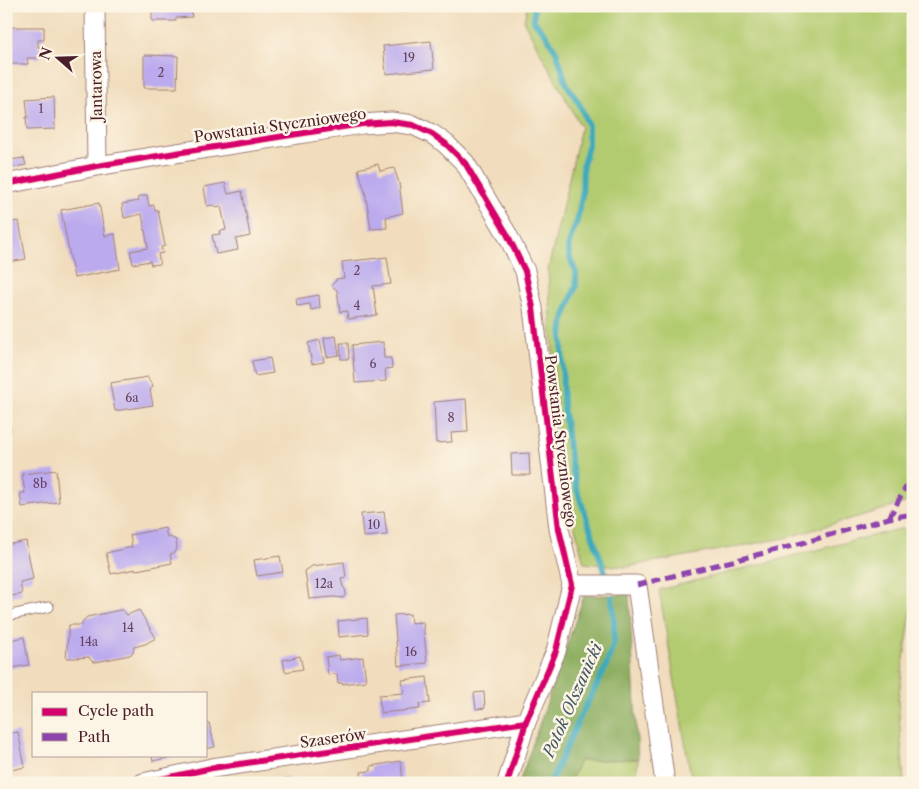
<svg xmlns="http://www.w3.org/2000/svg" width="919" height="789" font-family="'Libre Caslon Text',serif">
<rect width="100%" height="100%" fill="#fcf5e5"/>
<filter id="ink" filterUnits="userSpaceOnUse"><feTurbulence type="fractalNoise" baseFrequency=".02" numOctaves="2"/><feDisplacementMap in="SourceGraphic" scale="10" xChannelSelector="R" yChannelSelector="G"/><feConvolveMatrix kernelMatrix="1 2 1 2 8 2 1 2 1" color-interpolation-filters="sRGB"/></filter>
<filter id="wash" filterUnits="userSpaceOnUse"><feTurbulence type="fractalNoise" baseFrequency=".0096" numOctaves="4" result="noise"/><feDisplacementMap in="SourceGraphic" scale="20" xChannelSelector="R" yChannelSelector="G"/><feGaussianBlur stdDeviation="1.12" result="paint"/><feColorMatrix in="noise" values="0 0 0 0 0 0 0 0 0 0 0 0 0 0 0 0 0 1.4 0 .05"/><feComposite in="paint" operator="in"/></filter>
<g filter="url(#wash)">
<rect width="100%" height="100%" fill="#f1ddbd"/>
<path fill="#b3cb70" stroke="#7e754e" d="M527,6h386v486l-8,11 -120,35 -159,29 -42,-4 -24,-96 -12,-197 33,-143 -57,-105z
M903,528l10,10v61l-15,101 6,83h-212l-33,-193z
M638,759l-2,24h-67l11,-22z"/>
<path fill="#8eaf62" stroke="#6c6746" d="M629,594l9,165 -58,2 -11,22h-50l65,-187z"/>
<g fill="none" stroke-linecap="round" stroke-linejoin="round">
<path stroke="#3caabb" stroke-width="6" d="M534,6v15l12,14 11,18 9,30 14,22 8,20v21l-5,19 -1,31 -5,25 -5,13 -4,14 2,10 6,15v13l-12,32 -2,18 1,69 7,52 6,30 29,85
M550,783l30,-66 25,-48 9,-27v-20l-2,-25"/>
</g>
<g id="blocks">
<path fill="#bae" d="M148,6h47v4h-4l1,7 -16,1v3h-24v-13h-4z
M383,6h29v6h-29z
M6,27h38v13h-6v7h2v11h-13l1,6h-22z
M431,41l3,28 -48,5 -3,-28z
M144,55l34,1 -1,32h-33z
M54,97l1,32 -28,1 -1,-13h2l-2,-18z
M24,158l2,7 -17,3v-8z
M378,164l2,7 14,-3 5,15 4,30 -17,4 1,11 -16,1 -6,-38 -7,-22z
M225,183l3,11 14,-3 8,45 -14,3 2,11 -22,4 -4,-19 8,-1 -1,-3 7,-1 -5,-24 -6,1 -1,-2 -7,1 -3,-19z
M147,195l2,11 5,-1 1,5h3l7,36 -4,1 2,6 -5,1 2,10 -9,1 -1,-4 -17,3 -3,-13 18,-3 -6,-34 -18,4 -2,-14 17,-3 -1,-4z
M99,203l6,33 10,-2 5,35 -46,9 -13,-68z
M19,221l7,38 -17,3 -1,-4h-2v-32h2l-1,-3z
M387,257l4,27 -18,2 4,29 -29,4 -1,-8 -7,1 -3,-22 -4,-3 -1,-2 2,-3 2,-1v-2l8,-1 -2,-16z
M319,295l1,13 -9,2 -1,-6 -13,2 -1,-7z
M336,336l3,19 -12,2 -3,-19z
M320,340l4,22 -12,2 -4,-21z
M383,342l1,16h7l1,10 -7,1 1,12 -31,2 -3,-38z
M340,343h8l1,16h-8z
M270,358l3,15 -18,3 -3,-15z
M148,377l1,3 3,3 1,4 -3,3 3,15 -38,6 -5,-28z
M466,399l2,33 -17,1 1,9 -16,1 -2,-41z
M6,402l4,3 1,6 -3,4 3,16 -5,1z
M529,453l1,22h-18l-1,-21z
M56,470l3,32 -37,5 -2,-14h5l-3,-19z
M384,512l3,23 -24,2 -2,-23z
M165,528l2,10 3,-1 6,3 1,8 -3,5 -4,1 2,9 -35,7 -1,-1 -25,5 -5,-21 26,-6 -2,-12z
M26,541l7,38 -13,3 2,12 -16,3v-52z
M280,556l3,16 -26,4 -3,-16z
M344,562l2,16 -5,1 2,8 2,2 1,5 -3,4 -9,-1 -25,2 -4,-28 7,-5z
M120,610h3l4,5 12,-5 17,28 -11,6 -11,3 -1,5 -3,3 -34,7h-3l-3,-3 -1,-2 -14,1h-9l3,-33h13l1,-4 4,-4z
M410,614l1,9 12,-1 4,41 -29,3 -4,-51z
M367,618l1,16 -29,3 -1,-16z
M24,637l5,28 -23,4v-28z
M339,655l1,5 23,-3 3,24 -23,3 -1,-1h-4l-1,-9 -9,1 -2,-18z
M300,656l3,13 -18,3 -2,-12z
M427,677l3,26 -11,1 1,5 -39,4 -2,-18 25,-2 -2,-13z
M484,692l1,16 -9,1 -2,-16z
M209,723l6,24 -9,2v-25z
M18,732l7,35 -19,4v-37z
M152,755h24v1l-23,5z
M401,761l2,22h-41l-1,-11 10,-1v-5z
M289,778l1,5h-11v-3z"/>
</g>
</g>
<g filter="url(#ink)">
<use href="#blocks" fill-opacity="0" stroke="#9e7e74" stroke-width="1"/>
<g fill="none" stroke-linecap="round" stroke-linejoin="round">
<defs>
<path id="lane" d="M6,616l43,-9"/>
<path id="street" d="M95,6l2,160
M6,184l91,-18 79,-13 186,-29 29,-2 22,3 19,9 14,10 19,19 42,71 18,37 8,37 26,221 13,56 -16,66 -30,71 -19,61
M572,585h65l28,198
M143,783l69,-15 314,-46"/>
</defs>
<use href="#lane" stroke="#9e7e74" stroke-width="11"/>
<use href="#street" stroke="#9e7e74" stroke-width="21"/>
<use href="#lane" stroke="#fff" stroke-width="9"/>
<use href="#street" stroke="#fff" stroke-width="19"/>
<path stroke="#8e44ad" stroke-width="5" stroke-dasharray="10 5" stroke-linecap="butt" d="M889,518l24,-44
M637,585l151,-38 101,-29 24,-4"/>
<defs>
<path id="cycleway" d="M6,184l91,-18 79,-13 186,-29 29,-2 22,3 19,9 14,10 19,19 42,71 18,37 8,37 26,221 13,56 -16,66 -30,71 -19,61
M143,783l69,-15 314,-46"/>
</defs>
<use href="#cycleway" stroke="#fcf5e5" stroke-width="9"/>
<use href="#cycleway" stroke="#d6006c" stroke-width="6"/>
</g>
</g>
<g text-anchor="middle" dominant-baseline="central" stroke-width="5" stroke-linejoin="round" paint-order="stroke">
<g font-size="12" fill="#66425c">
<text x="409" y="57">19</text>
<text x="161" y="72">2</text>
<text x="41" y="108">1</text>
<text x="357" y="270">2</text>
<text x="357" y="305">4</text>
<text x="373" y="363">6</text>
<text x="132" y="397">6a</text>
<text x="451" y="417">8</text>
<text x="40" y="483">8b</text>
<text x="374" y="524">10</text>
<text x="324" y="583">12a</text>
<text x="128" y="627">14</text>
<text x="89" y="641">14a</text>
<text x="411" y="651">16</text>
</g>
<g font-size="15" fill="#4a1f2b" stroke="#fcf5e5">
<text transform="translate(96 86) rotate(-91)">Jantarowa</text>
<text transform="translate(280 125) rotate(-8)">Powstania Styczniowego</text>
<text transform="translate(561 441) rotate(83)">Powstania Styczniowego</text>
<text transform="translate(333 738) rotate(-8)">Szaserów</text>
</g>
<g font-size="16" font-style="italic" fill="#445765" stroke="#fcf5e5">
<text transform="translate(572 700) rotate(-66)">Potok Olszanicki</text>
</g>
</g>
<rect width="919" height="789" fill="none" stroke="#fcf5e5" stroke-width="25"/>
<rect x="32" y="692" width="175" height="65" fill="#fcf5e5" stroke="#b59f9b"/>
<rect x="42" y="708" width="25" height="8" fill="#d6006c" stroke="#b59f9b"/>
<text x="78" y="716" font-size="15" fill="#4a1f2b">Cycle path</text>
<rect x="42" y="733" width="25" height="8" fill="#8e44ad" stroke="#b59f9b"/>
<text x="78" y="742" font-size="15" fill="#4a1f2b">Path</text>
<g transform="translate(58 58) rotate(290)" stroke="#fcf5e5" stroke-width="4" paint-order="stroke">
<path d="M0-4L9 19L0 12L-9 19Z" fill="#4a1f2b"/>
<text y="-8" font-size="14" font-weight="bold" text-anchor="middle" fill="#4a1f2b">N</text>
</g>
</svg>
